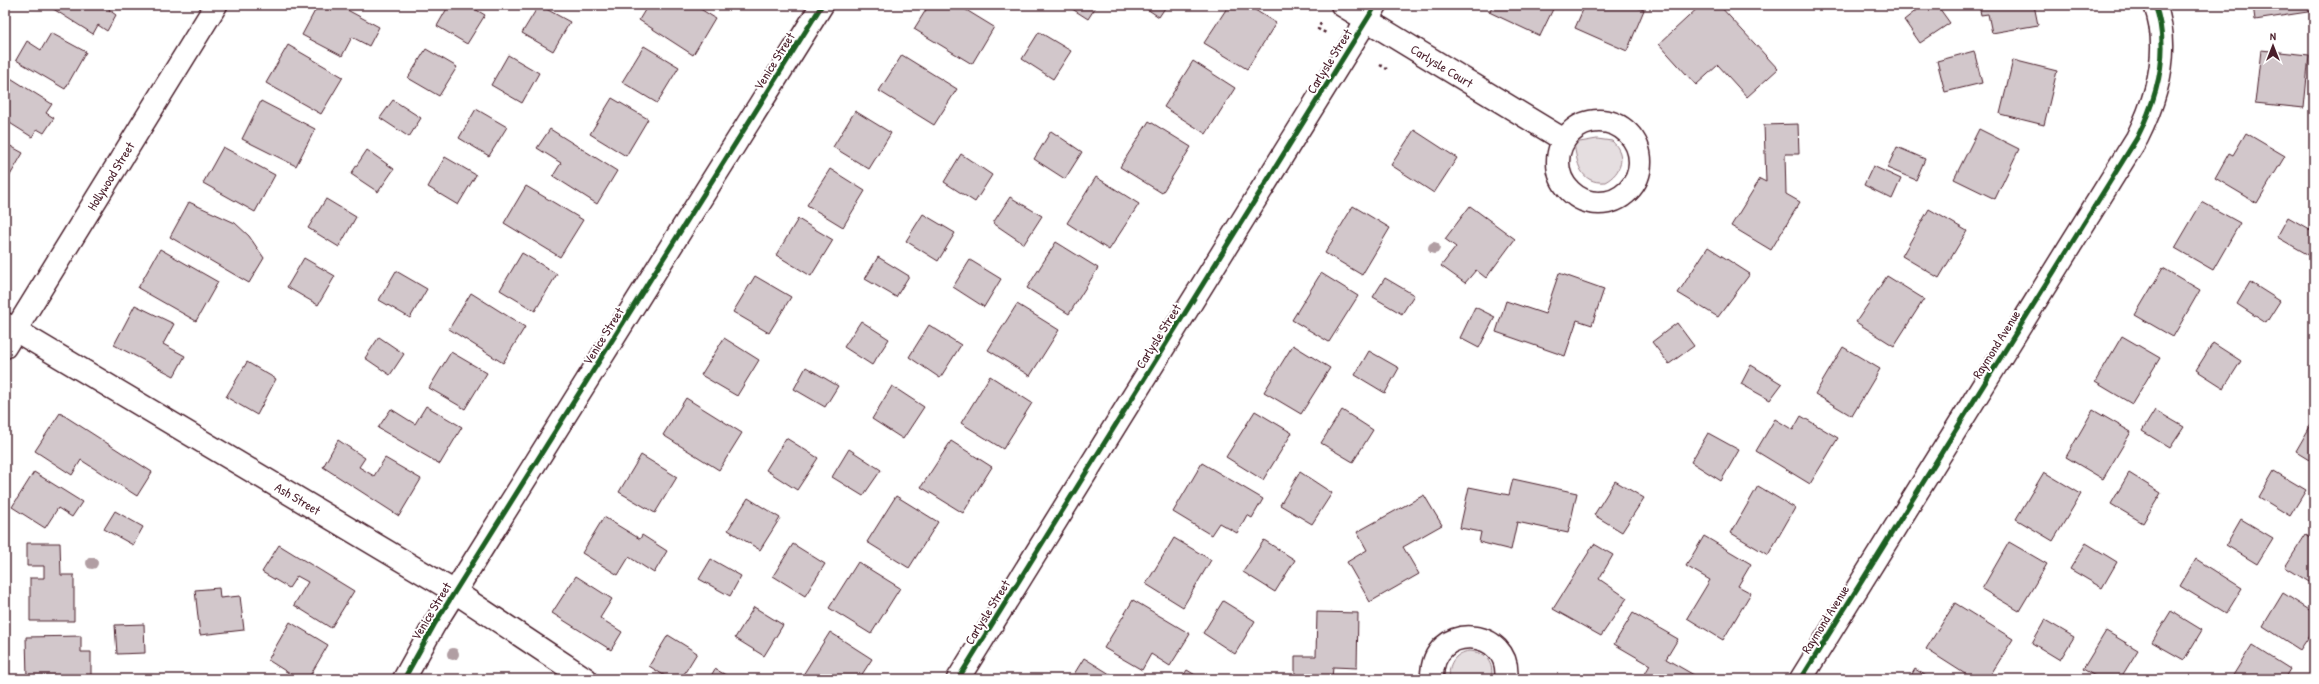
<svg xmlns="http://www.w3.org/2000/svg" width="2319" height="684" font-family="'Patrick Hand',sans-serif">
<rect width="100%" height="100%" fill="#fff"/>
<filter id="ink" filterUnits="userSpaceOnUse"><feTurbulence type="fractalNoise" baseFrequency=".025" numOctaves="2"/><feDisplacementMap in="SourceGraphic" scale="8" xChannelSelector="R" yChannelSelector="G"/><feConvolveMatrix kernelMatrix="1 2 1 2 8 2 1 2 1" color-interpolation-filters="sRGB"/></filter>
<g filter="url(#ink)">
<path fill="#e5dee0" stroke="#987e86" d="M1597,139l15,2c15,14 10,32 -7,41 -25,2 -28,-19 -31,-39z
M1469,651c16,1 26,12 22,28h-41c-3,-14 5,-26 19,-28z"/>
<path fill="#d2c7cb" stroke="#4a1f2b" d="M47,5h65l-3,5 7,5 -9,16 -9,-6 -5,9z
M318,5h20l41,22 -10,19 -17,-9 -10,19 -40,-21z
M449,5h19l17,10 -18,29 -30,-18z
M539,5l31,17 -17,29 -31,-18z
M648,5h46l21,13 -22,37 -54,-35z
M929,5h29l36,22 -22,37 -58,-35z
M1066,5h31l-9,14z
M1141,5h26l-8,12z
M1229,5h18l29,18 -29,46 -43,-26z
M1493,5h62l-15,31 -51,-24z
M1585,5h47l12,5 -17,41 -52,-23z
M1701,5h18l59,64 -31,28 -29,-32 -22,20 -37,-41z
M1923,5h14l13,18 -30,20 -16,-23z
M1979,5h55l4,20 -46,8 -4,-19 -7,1z
M2253,5h61v6l-59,9z
M1039,32l32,19 -18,28 -31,-20z
M51,33l35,19 -21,37 -49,-29 11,-19 14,9z
M288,45l55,32 -22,37 -55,-31z
M644,46l35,21 -22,36 -35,-21z
M426,49l31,18 -18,29 -31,-18z
M2261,50l48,5 -5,53 -49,-5z
M1974,51l8,32 -37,9 -8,-31z
M508,55l31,18 -17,30 -31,-18z
M902,55l55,34 -23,36 -55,-34z
M2013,60l44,11 -13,54 -44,-11z
M1193,61l42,27 -29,46 -42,-27z
M9,77l43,27 -6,9 8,5 -10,15 -7,-4 -5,8 -27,-17v-37z
M612,98l36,21 -22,37 -36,-22z
M393,100l28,18 -12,19 -29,-19z
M261,101l54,28 -19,37 -54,-27z
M476,109l31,18 -18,29 -30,-18z
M855,111l36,22 -22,36 -36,-22z
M1149,121l42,26 -29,46 -42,-26z
M1798,124l1,30h-14l1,40 14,8 -29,48 -40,-24 29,-47 6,3 -2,-57z
M550,129l67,42 -20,33 -44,-28 8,-13 -24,-15z
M1979,129l40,20 -24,50 -41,-20z
M1414,130l43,28 -23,35 -43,-28z
M1051,131l31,21 -17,27 -31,-20z
M2246,133l39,23 -28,47 -42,-25 14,-25 4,2z
M5,143l18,10 -18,31z
M223,147l52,28 -20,37 -52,-29z
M1897,147l28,12 -9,21 -29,-12z
M367,150l27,19 -16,23 -27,-18z
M961,154l31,21 -17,27 -31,-20z
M445,157l31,18 -18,30 -30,-18z
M1873,166l28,13 -9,20 -28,-14z
M830,169l35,22 -22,36 -36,-22z
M1096,177l43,27 -30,46 -42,-27z
M526,186l57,34 -23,37 -56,-34z
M1010,197l32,19 -18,28 -31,-21z
M326,199l30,18 -17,30 -31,-19z
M189,202l46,21 14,13 15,22 -15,25 -79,-46z
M2202,202l38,21 -27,47 -38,-22z
M1353,206l37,22 -28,47 -37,-22z
M1470,206l45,33 -29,39 -10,-8 -11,13 -24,-17 15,-19 -11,-8z
M1929,209l38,22 -28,47 -37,-22z
M923,214l32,19 -17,28 -32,-20z
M2288,217l26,15v26l-37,-21z
M798,219l35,21 -22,36 -35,-21z
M1056,242l42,26 -29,46 -42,-26z
M1708,247l42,27 -32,43 -40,-24z
M160,249l58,33 -22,39 -58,-33z
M522,253l35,21 -22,37 -35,-21z
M878,257l31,19 -13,21 -31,-18z
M304,258l31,18 -17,29 -31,-18z
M970,260l31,19 -17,28 -31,-20z
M2163,268l37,22 -27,47 -38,-22z
M396,271l31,18 -17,29 -31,-18z
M1321,273l37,23 -29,46 -37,-22z
M1559,273l45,16 -12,36 -15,-5 -12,36 -69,-24 10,-31 39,13z
M755,276l36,21 -22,36 -36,-21z
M1887,276l37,23 -30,47 -38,-24z
M1385,278l29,17 -12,19 -29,-17z
M2250,282l30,19 -14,22 -29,-19z
M471,293l54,34 -22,36 -54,-34z
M1017,304l42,26 -29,46 -42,-26z
M135,305l39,19 -11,20 22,12 -11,20 -60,-31z
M1475,307l20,10 -16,31 -19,-10z
M861,321l28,18 -17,26 -28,-18z
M1677,323l17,23 -25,18 -17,-22z
M929,325l32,20 -21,33 -31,-21z
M2122,336l38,22 -28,46 -37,-22z
M379,337l25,17 -14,21 -25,-17z
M724,338l35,22 -22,36 -36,-21z
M2213,343l28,18 -17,27 -28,-18z
M1293,345l37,23 -29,46 -37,-22z
M1843,347l37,22 -28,47 -37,-22z
M1369,351l30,17 -14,25 -30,-18z
M451,352l36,21 -22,36 -36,-21z
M247,362l29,17 -19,36 -31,-18z
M1751,365l31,19 -12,16 -29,-16z
M806,367l32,19 -13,21 -31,-18z
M990,376l42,27 -29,46 -42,-26z
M892,386l32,21 -21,32 -31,-20z
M686,398l56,35 -23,37 -56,-35z
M426,406l36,21 -22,37 -62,-36 13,-19 24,15z
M1342,410l31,20 -20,32 -32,-19z
M2093,410l38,22 -28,47 -37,-22z
M2155,410l29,17 -14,21 -28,-17z
M1255,411l37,22 -29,47 -37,-23z
M60,413l92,59 -15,24 -56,-36 -9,15 -37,-24z
M1801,416l37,22 -28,46 -54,-33 19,-32 18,11z
M2311,425l3,1v36l-18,-11z
M1708,433l31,17 -18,31 -30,-19z
M786,438l32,20 -21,32 -31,-20z
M338,440l27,18 -6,9 15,9 11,-18 36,21 -22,37 -76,-49z
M951,441l41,26 -29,46 -42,-26z
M849,449l32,21 -18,26 -31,-19z
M641,455l36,22 -22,36 -36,-21z
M1202,463l61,36 -11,19 -5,-3 -10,18 -18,-10 -8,12 -38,-23z
M2274,471l32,19 -16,26 -31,-19z
M34,472l48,30 -10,15 -14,-9 -13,20 -33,-21z
M1300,472l32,21 -20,31 -32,-19z
M2044,472l37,22 -28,47 -37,-22z
M2129,473l32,20 -18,30 -32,-19z
M1513,479l64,14 -9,40 -51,-11 -6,28 -32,-8 2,-10 -21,-4 9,-41 40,8z
M1615,481l29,17 -22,34 -28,-17z
M1758,486l37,22 -27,47 -37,-22z
M1424,495l18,30 -39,22 16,27 -49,28 -23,-40 20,-12 -10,-18z
M896,496l42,26 -29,46 -42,-26z
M748,498l32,20 -20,32 -32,-20z
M115,511l28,16 -10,18 -29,-16z
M604,517l36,22 2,-4 25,16 -13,22 -25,-16 -11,18 -36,-22z
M2241,519l32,19 -16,26 -31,-19z
M2306,534l8,5v46l-29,-18z
M1704,536l47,28 -13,22 13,7 -28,47 -36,-22 23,-38 -24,-14z
M1174,538l37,22 -28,47 -37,-23z
M1264,540l31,20 -20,32 -32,-20z
M2009,542l38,22 -28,47 -37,-22z
M27,543h33l1,32h13v46h-44v-43h14v-12h-17z
M2086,543l31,19 -15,26 -32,-19z
M793,544l32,20 -20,32 -32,-20z
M1594,544l19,11 -14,24 28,19 -26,38 -48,-27z
M279,545l75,46 -23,37 -37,-23 14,-23 -11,-6 -8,12 -27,-16z
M711,559l30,17 -11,20 -31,-17z
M2196,559l46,29 -16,26 -46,-28z
M858,562l42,26 -29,46 -42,-26z
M576,576l36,23 -12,19 22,14 -11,18 -59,-37z
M219,588l1,10 20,-2 4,34 -44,5 -5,-45z
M2283,593l31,20v16l-14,21 -37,-24z
M1133,600l57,34 -20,32 -19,-12 -9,16 -38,-22z
M1223,601l32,20 -20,33 -32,-21z
M1955,603l58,36 -25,40h-15l-47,-30z
M754,607l29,18 -19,31 -29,-18z
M2171,611l31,19 -18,30 -32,-18z
M1317,612l41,1 -1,55 -24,-1 -1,12h-37v-23h21z
M1633,613l45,26 -12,20 35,20h-59l8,-14 -36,-21z
M2045,620l29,17 -14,23 -28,-17z
M290,622l38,23 -20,34h-10l-30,-19z
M144,624l1,29 -28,1 -2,-29z
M2106,631l32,19 -18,29h-20l-17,-10z
M830,632l42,27 -13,20 -58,-1z
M668,635l29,18 -16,26h-11l-21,-13z
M81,636v16h10v25l-64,1 -1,-41z
M2252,645l38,24 -6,10 -52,-2z
M1084,658l34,21h-47z
M715,669l18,10h-24z
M1915,669l16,10h-22z
M1187,670l15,9h-21z"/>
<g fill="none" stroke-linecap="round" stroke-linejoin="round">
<defs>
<g id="minor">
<path id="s1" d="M1342,5l222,135"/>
<circle cx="1599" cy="162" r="41"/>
<path id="s2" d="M5,324l450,268 131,87"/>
<path id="s3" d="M5,347l211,-342"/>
<path d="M404,679l30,-54 388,-620"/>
<path d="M958,679l418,-674"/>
<path d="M1432,679c-2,-59 81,-52 74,0"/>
<path d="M1801,679l336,-541c20,-40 34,-89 18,-133"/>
</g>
</defs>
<use href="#minor" stroke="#4a1f2b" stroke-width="25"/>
<path stroke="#4a1f2b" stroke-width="2.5" stroke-dasharray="3 3" stroke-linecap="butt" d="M1321,23l-3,6 8,4
M1380,65l7,4"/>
<use href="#minor" stroke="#fff" stroke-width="22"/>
<defs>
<path id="cycleway" d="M404,679l30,-54 388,-620
M958,679l418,-674
M1801,679l336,-541c20,-40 34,-89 18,-133"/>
</defs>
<use href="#cycleway" stroke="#fff" stroke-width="8"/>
<use href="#cycleway" stroke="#1b5e20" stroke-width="5"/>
</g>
<g fill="#b19ea3">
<circle cx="1434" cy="248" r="6"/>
<circle cx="92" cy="563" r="6"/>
<circle cx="453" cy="654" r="6"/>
</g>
</g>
<g text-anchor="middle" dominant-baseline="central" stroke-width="4" stroke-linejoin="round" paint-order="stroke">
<g font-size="13" fill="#4a1f2b" stroke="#fff">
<text transform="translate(774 61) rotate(-58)">Venice Street</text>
<text transform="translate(1329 61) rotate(-58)">Carlysle Street</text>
<text stroke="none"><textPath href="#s1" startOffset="117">Carlysle Court</textPath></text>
<text stroke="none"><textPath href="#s3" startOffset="201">Hollywood Street</textPath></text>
<text transform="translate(603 336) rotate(-58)">Venice Street</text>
<text transform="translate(1158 336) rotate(-58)">Carlysle Street</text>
<text transform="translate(1996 344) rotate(-58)">Raymond Avenue</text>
<text stroke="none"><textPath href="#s2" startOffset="341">Ash Street</textPath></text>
<text transform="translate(431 611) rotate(-59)">Venice Street</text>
<text transform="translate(987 612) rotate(-58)">Carlysle Street</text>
<text transform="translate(1825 619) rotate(-58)">Raymond Avenue</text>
</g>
</g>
<rect width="2319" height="684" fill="none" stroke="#fff" stroke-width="20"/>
<rect x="10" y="10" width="2299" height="664" fill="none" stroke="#4a1f2b" stroke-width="1.5" filter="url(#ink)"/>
<g transform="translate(2273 46)" stroke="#ffffff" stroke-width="3" paint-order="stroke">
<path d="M0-3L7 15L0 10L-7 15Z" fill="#4a1f2b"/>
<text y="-6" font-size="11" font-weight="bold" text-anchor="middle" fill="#4a1f2b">N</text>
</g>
</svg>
